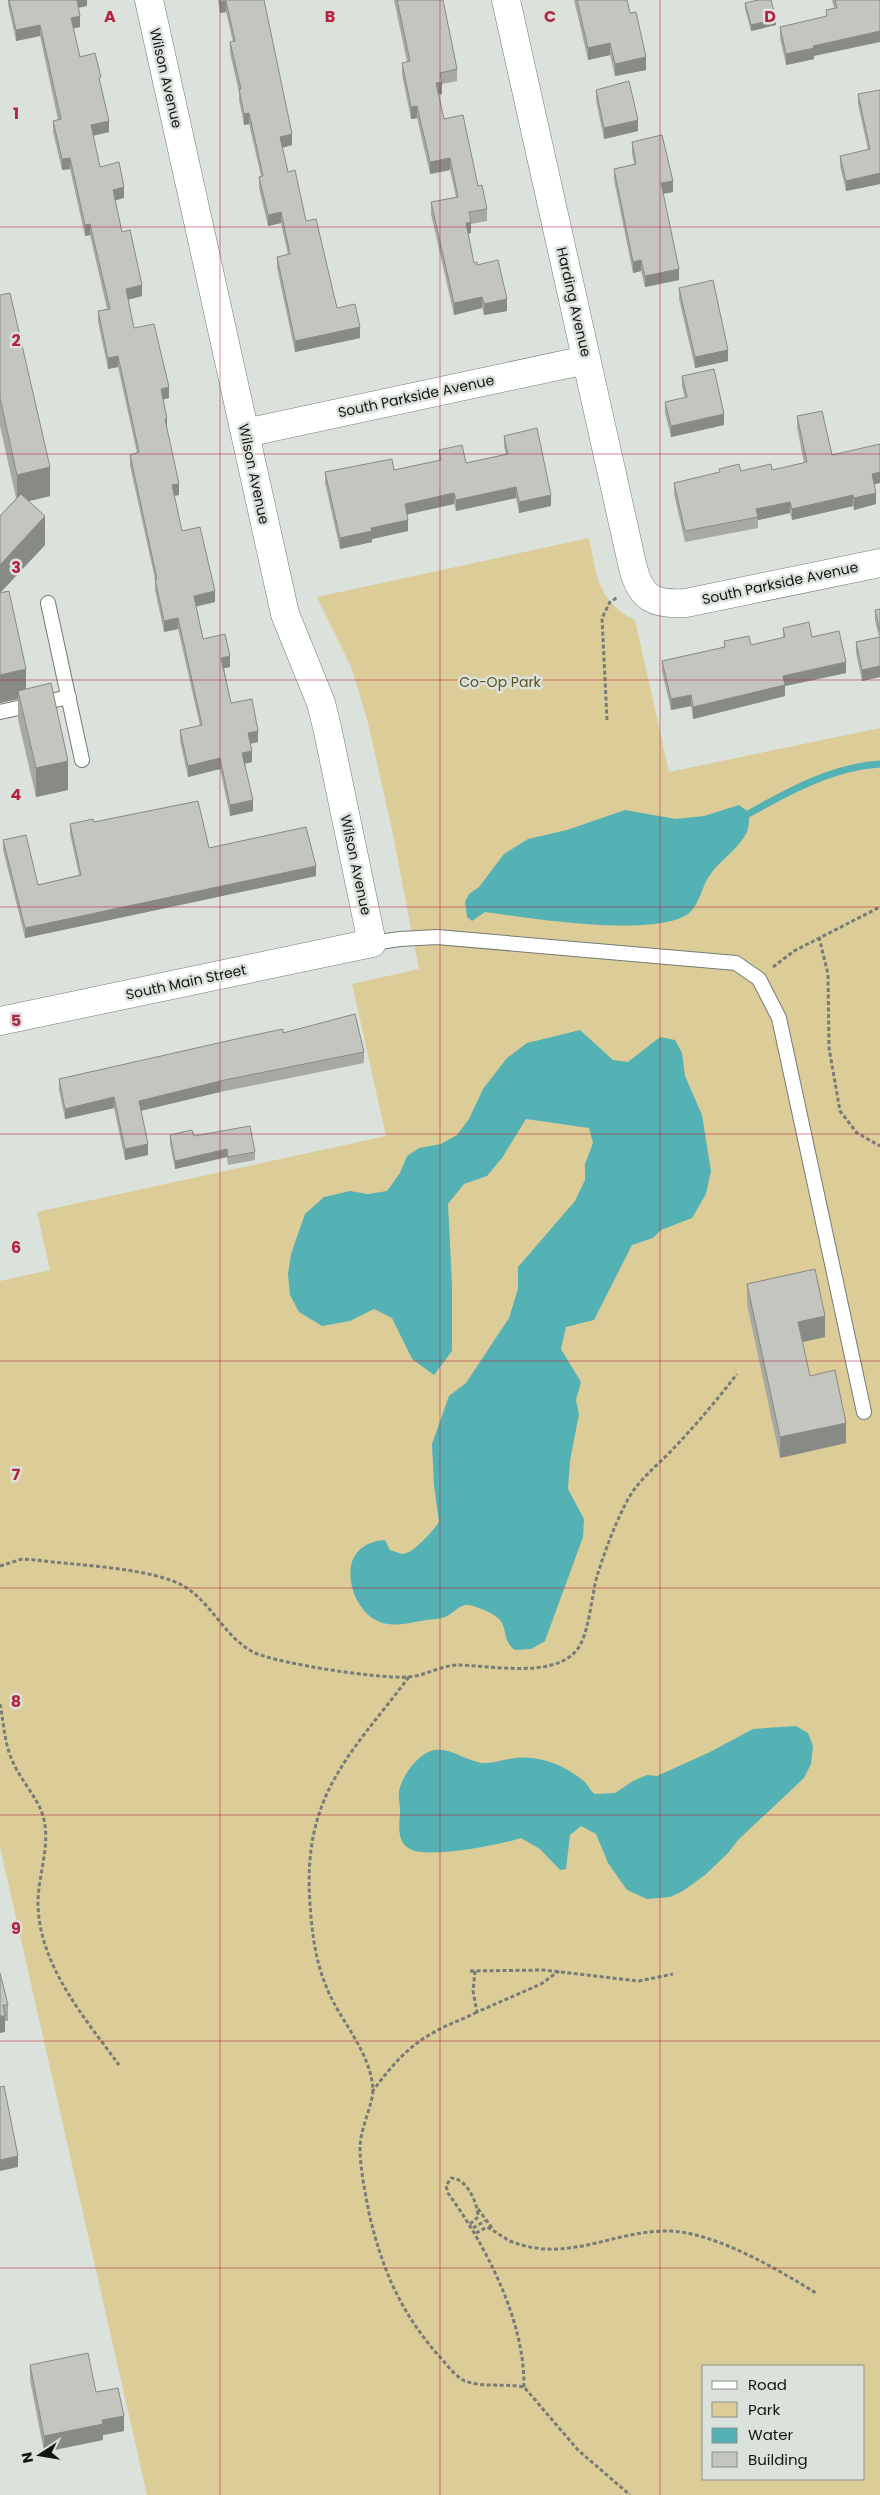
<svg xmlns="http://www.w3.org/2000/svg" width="880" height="2495" font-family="Poppins,sans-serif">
<rect width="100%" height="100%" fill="#dbe1db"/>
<path fill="#dccd98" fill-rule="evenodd" d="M589,538c8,37 8,64 46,82l34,152 211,-44v1767h-733l-147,-648v-566l50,-11 -13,-58 349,-76 -34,-152 67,-15 -27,-139 -24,-107 -16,-54 -35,-72zM704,2366h160v113h-160z"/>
<path fill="#54b1b4" d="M739,805l11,8c-1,6 -1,14 -3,19 -8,17 -27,28 -37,43 -9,12 -10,30 -22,39 -36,24 -159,4 -203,-2l-13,9 -5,-4 -2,-15 4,-8 10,-7 25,-33 24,-15 39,-9 58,-20 51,9 28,-3z
M580,1030l33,30 15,2 32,-25 15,3 7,13 3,23 17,39 9,56 -5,23 -14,24 -31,12 -8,8 -21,7 -38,75 -28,7 -5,22 20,33 -5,18 3,14 -9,47 -2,28 16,30 -1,18 -38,104 -14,8 -16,1c-11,-8 -8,-16 -13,-27 -5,-9 -20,-14 -29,-17 -13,-4 -16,5 -26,10 -7,4 -19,3 -26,5 -26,5 -45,8 -61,-16 -8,-12 -12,-29 -8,-43 5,-15 19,-21 33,-22l5,10c4,1 8,3 12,4 10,1 32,-24 37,-32l-5,-37 -2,-41 17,-48 17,-13 43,-65 9,-29v-22l57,-66 10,-21v-16l8,-21 -4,-15 -63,-9 -24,39 -15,18 -23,8 -16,20 4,80v67l-18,24 -22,-16 -20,-41 -18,-9 -24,12 -28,5 -23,-14 -9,-17 -2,-21 3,-20 14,-40 19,-17 26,-6 18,3 19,-3 13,-18 7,-17 12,-8 22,-4 16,-9 12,-16 14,-30 24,-31 20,-15z
M796,1726l12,7 5,13 -2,18 -7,14 -66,62 -10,13 -23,22 -22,16 -13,6 -23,2 -20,-9 -19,-27 -12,-29 -15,-8 -11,9 -4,34 -6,1 -20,-21 -19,-11c-22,7 -88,20 -109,12 -17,-7 -12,-26 -12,-40 0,-7 -2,-13 -1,-19 3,-15 20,-39 36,-41 17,-2 31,11 47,13 11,1 23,-4 34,-5 25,-3 50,8 69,24 4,4 5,9 10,12l20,-1 18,-12 14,-6 10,1 53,-24 43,-23z"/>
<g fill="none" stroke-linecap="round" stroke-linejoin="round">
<path stroke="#54b1b4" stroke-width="7" d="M750,813c41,-23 83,-46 130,-49"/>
<defs>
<path id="lane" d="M48,603l34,157
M0,712l69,-15
M372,943l28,-4 37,-2 299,26 23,16 20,39 85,394"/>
<path id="street" d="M506,0l127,568c8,31 22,37 53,35l194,-40
M245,433l341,-73
M0,1021l372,-78 -45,-216 -6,-24 -36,-89 -136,-614"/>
</defs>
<use href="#lane" stroke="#757b75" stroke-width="16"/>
<use href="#street" stroke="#757b75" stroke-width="29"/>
<path stroke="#787c78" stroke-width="3" stroke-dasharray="4 2.5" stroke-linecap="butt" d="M607,720l-5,-102 8,-16 8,-5
M819,937l9,37 1,74 11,63 17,22 23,13
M773,967l21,-16 86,-44
M0,1566l22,-7 13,1c40,5 98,7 135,20 40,13 50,56 85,73 26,11 124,26 153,24 17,-1 31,-11 49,-12 32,0 94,14 119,-14 14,-16 15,-57 22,-78 8,-25 17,-49 29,-72 11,-21 29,-34 45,-51 23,-24 45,-50 65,-76
M409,1677c-60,79 -107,119 -99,227 2,28 5,55 16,82 13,34 44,64 47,103 0,15 -12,38 -13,57 0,23 5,45 9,67 13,56 31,98 69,142 8,8 16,21 27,26 19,7 40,2 59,6l54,63 52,45
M0,1704c4,19 4,38 12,56 8,20 25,36 31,56 8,28 -4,56 -5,84 -1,63 46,117 81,165
M470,1971l74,-1 95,11 34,-7
M475,1971l-2,20 4,21 64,-28 18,-13
M372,2092c16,-22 35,-45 59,-58 14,-9 31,-14 46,-22
M478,2209l14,19
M470,2224l8,-7c0,-13 -11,-39 -27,-39l-5,8 2,7c38,53 77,128 76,194
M473,2228l12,-7
M476,2233l11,-6c8,4 15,10 23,14 57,23 101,-10 157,-10 46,0 110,38 149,62"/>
<use href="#lane" stroke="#fff" stroke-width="14"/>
<use href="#street" stroke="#fff" stroke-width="28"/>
</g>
<path fill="#a8a9a3" d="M8,0h79v6l-9,2 2,19 -7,1 7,29 21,29 8,46 -16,4 7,31 24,31 -9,2 7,32 20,64 -14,4 6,28 35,70 -6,1 4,31 12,65 -5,1 8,35 33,71 -19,4 7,33 27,28 -6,1 7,35 27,39 -8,2 2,18 -7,2 8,47 -23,5 -10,-47 -32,8 -8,-36v-11l20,-4 -22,-97 -14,3 -9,-42v-11l-25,-113v-11l7,-2 -19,-86 -10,2 -10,-47v-11l9,-2 -17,-74 -5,1 -15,-67 -8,1 -9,-38v-11l5,-1 -18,-84 -24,5 -8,-36z
M218,0h46l28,145 -10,3 6,24 18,49 31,87 23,30 -65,14 -18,-84v-11l11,-2 -7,-32 -13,3 -9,-38v-11l2,-1 -12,-52 -5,1 -5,-25v-8l-9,-39v-11h3l-7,-30 -6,1z
M394,0h49l14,69v12l-15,3v10l-4,1 6,24 34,67 9,23v12l-16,3v9l-3,1 6,29 3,2 30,46 -23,4 -2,-7 -28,7 -23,-101v-12l25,-5 -6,-27 -20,4 -13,-56 -6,1 -9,-44v-12l5,-1z
M574,0h53l3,13 16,57 -31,6 -5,-21 -22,5z
M832,0h48l-66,56v3l-28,6 -6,-27v-11l46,-10v-7l8,-2z
M745,3l31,22 -25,6 -6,-22z
M596,90l42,41 -34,8 -8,-38z
M880,90v94l-34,7 -6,-25v-10l28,-6 -10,-46v-10z
M632,142l41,50 -10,2 16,86 -34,7 -4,-16 -8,2 -19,-93v-11l20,-5 -2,-11z
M679,288l49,73 -33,7 -16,-69z
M0,295l50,201 -22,5 17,44 -45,48 26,96 42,101 -32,7 -18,-78v-20l-18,4v-187l16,-18 -16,-72z
M682,376l42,49 -53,12 -6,-24v-11l20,-4 -3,-11z
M797,416l35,39 48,28 -6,1 2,20 -22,6 -1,-4 -61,14 -2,-7 -32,7v8l-73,14 -11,-48v-11l45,-11v-3l22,2 31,-1 32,-7 -7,-36z
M504,436l47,70 -32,7 -3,-15 -60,13 -2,-7 -47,10 1,17 -36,8v3l-32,7 -15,-66v-11l69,-2 45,-9v-11l27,13 40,-9 -2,-7z
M880,609v68l-18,4 -6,-28v-11l23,-5 -4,-16v-11z
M783,628l29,9 34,36 -61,13v10l-92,23 -2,-13 -20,4 -9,-38v-11l62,-14v-6l27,4 32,-7z
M94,822l115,26 107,28 -291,62 -22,-88v-10l35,45 41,-10 -9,-41v-10z
M283,1033l81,19v11l-144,29 -79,19 7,44 -23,5 -11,-52 -49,11 -6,-29v-11z
M170,1135l24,1 61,16v8l-27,5 -1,-8 -52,12 -5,-26z
M747,1284l78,53 -23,5 8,34 36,67 -66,15 -33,-154z
M0,1973l8,32v16h-3v11z
M30,2365l66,27 28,39 -21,4v5l-59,12 -14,-72z"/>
<path fill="#888a85" d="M76,0h11v6l-11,2z
M226,1v11l-6,1v-11z
M80,16v11l-9,2v-11z
M776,19v6l-25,6v-6z
M40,25v11l-24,5v-11z
M880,31v11l-66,14v3l-28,6v-11l27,-8z
M610,43v12l-22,5v-12z
M646,57v13l-31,6v-12z
M442,82v12l-6,1v-12z
M417,106v12l-6,1v-12z
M249,113v11l-5,1v-11z
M638,120v11l-34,8v-11z
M109,121v11l-18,4v-11z
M292,134v11l-12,3v-11z
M70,158v11l-8,1v-11z
M450,158v12l-20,4v-12z
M880,173v11l-34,7v-10z
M673,181v11l-12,2v-11z
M124,187v11l-11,3v-11z
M281,212v11l-13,3v-11z
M471,222v11l-5,1v-11z
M90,224v11l-5,1v-11z
M641,260v11l-8,2v-11z
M679,269v11l-34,7v-11z
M142,285v11l-16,4v-11z
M482,297v11l-28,7v-12z
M507,299v12l-23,4v-11z
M360,327v11l-65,14v-11z
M728,350v11l-33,7v-11z
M118,356v11l-10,2v-11z
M169,387v11l-8,2v-11z
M724,414v11l-53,12v-11z
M165,419h2v11z
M50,467v29l-33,8v-29z
M880,472v11l-8,2v-11z
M179,484v11l-7,1v-11z
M516,487v11l-60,13v-11z
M454,493v11l-49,11v-11z
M876,493v11l-22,6v-12z
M551,495v11l-32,7v-11z
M853,495v11l-61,14v-11z
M790,502v11l-32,7 -2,-11z
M45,516v29l-45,48v-28z
M408,520v11l-36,8v3l-32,7v-11l31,-10z
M215,591v11l-21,5v-11z
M178,618v11l-14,3v-11z
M230,656v11l-9,2v-11z
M846,662v11l-61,13v10l-92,23v-12l90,-31z
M880,666v11l-18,4v-11z
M26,669v28l-8,-6v8l-18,4v-28z
M691,695v11l-20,4v-11z
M258,731v11l-10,2v-11z
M252,751v11l-10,2v-11z
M220,758v11l-32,8v-11z
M68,761v29l-32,7v-29z
M253,800v11l-23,5v-11z
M316,866v10l-291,62v-10z
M220,1081v11l-81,19v-10z
M114,1097v11l-49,11v-10z
M148,1144v11l-23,5v-11z
M227,1149v8l-52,12v-8z
M825,1316v21l-27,6v-21z
M846,1423v20l-66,15v-21z
M0,2016h5v16l-5,1z
M18,2156v11l-18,4v-11z
M124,2416v15l-21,4v5l-59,12v-16l58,-16z"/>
<path fill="#c3c5be" stroke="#888a85" d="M9,0h68l3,16 -9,2 9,39 15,-4 6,24 -2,1 10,43 -18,4 9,42 19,-5 5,25 -11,3 9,42 8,-2 12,55 -16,4 8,39 20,-4 15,63 -8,2 6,30h-2l14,65 -7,1 10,46 18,-4 15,64 -21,5 9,43 22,-5 5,22 -9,2 10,45 21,-4 6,32 -10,2 4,18 -10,2 11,47 -23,5 -10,-47 -32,8 -8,-36 22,-5 -24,-107 -14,3 -9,-42h2l-27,-124 9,-3 -21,-96 -10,2 -10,-47 12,-2 -20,-85 -5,1 -15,-67 -8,1 -9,-38 8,-2 -21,-94 -24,5z
M220,0h44l28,134 -12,3 8,35 7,-2 11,51 10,-2 21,89 18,-4 5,23 -65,14 -18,-84 13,-3 -9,-42 -13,3 -9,-38 4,-1 -14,-63 -5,1 -5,-25h2l-11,-47 5,-1 -9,-40 -6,1z
M397,0h46l14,69 -17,4 2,9 -6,1 8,36 19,-4 15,71 4,-1 5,24 -18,3 2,10 -5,1 8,40 3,-1v3l21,-5 9,39 -23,5 -2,-7 -28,6 -23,-101 27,-5 -8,-39 -20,4 -13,-56 -6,1 -9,-44 8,-2z
M577,0h50l3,13 6,-1 10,45 -31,7 -5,-21 -22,5z
M758,0h13l5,19 -25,6 -6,-22z
M835,0h45v31l-67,15 1,2 -28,6 -6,-27 47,-11 -1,-6 11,-2z
M629,81l9,39 -34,8 -8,-38z
M880,90v83l-34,8 -6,-25 30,-7 -12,-55z
M662,135l11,46 -12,2 18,86 -34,7 -4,-16 -8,2 -19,-93 22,-5 -4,-22z
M713,280l15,70 -33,7 -16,-69z
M10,293l40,174 -33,8 -17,-77v-103z
M714,369l10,45 -53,12 -6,-24 22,-5 -5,-21z
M822,411l10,44 48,-11v28l-8,2 4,19 -22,5 -1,-3 -61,14 -2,-7 -34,7 2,8 -73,14 -11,-48 46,-11 -1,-3 20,-5 2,7 30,-7 1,6 35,-8 -10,-46z
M537,428l14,67 -32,7 -3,-15 -60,13 -2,-7 -49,11 3,16 -37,8 1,3 -32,7 -15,-66 67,-13 2,11 47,-10 -2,-10 23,-5 4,18 42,-9 -4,-18z
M21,494l24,22 -45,49v-49z
M9,591l17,78 -26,6v-82z
M880,609v22l-5,-21z
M809,622l3,15 27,-6 7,31 -63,14 2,9 -92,22 -2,-12 -20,4 -9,-38 63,-14 -1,-6 25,-5 2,9 34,-8 -2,-9z
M880,637v29l-18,4 -6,-28z
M51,683l17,78 -32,7 -18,-77z
M198,801l11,47 97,-21 10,39 -291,62 -22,-88 23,-5 12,50 43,-10 -11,-51 23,-5 1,3z
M355,1014l9,38 -144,29 -81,20 9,43 -23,5 -11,-52 -49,12 -6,-30 186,-42 38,-8v4z
M250,1126l5,26 -27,5 -1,-8 -52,12 -5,-26 22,-5 2,6z
M815,1269l10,47 -27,6 12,54 25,-6 11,53 -66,14 -33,-153z
M0,1973l8,32h-5l2,11h-5z
M4,2086l14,70 -18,4v-73z
M88,2353l8,39 22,-4 6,28 -22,4 1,4 -59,12 -14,-71z"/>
<path fill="none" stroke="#b52340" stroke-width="1" stroke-opacity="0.55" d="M220,0v2495M440,0v2495M660,0v2495M0,227h880M0,454h880M0,680h880M0,907h880M0,1134h880M0,1361h880M0,1588h880M0,1815h880M0,2041h880M0,2268h880"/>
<g text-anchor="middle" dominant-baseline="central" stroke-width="5" stroke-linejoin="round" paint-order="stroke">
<g font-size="14" fill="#131513" stroke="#dbe1db">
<text transform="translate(166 78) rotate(77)">Wilson Avenue</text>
<text transform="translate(574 302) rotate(77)">Harding Avenue</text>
<text transform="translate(416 396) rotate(-12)">South Parkside Avenue</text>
<text transform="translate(254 474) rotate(78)">Wilson Avenue</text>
<text transform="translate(780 583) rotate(-12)">South Parkside Avenue</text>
<text transform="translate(356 865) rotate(78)">Wilson Avenue</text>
<text transform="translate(186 982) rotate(-12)">South Main Street</text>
</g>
<g font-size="14" fill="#5f511e" stroke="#dbe1db">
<text x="500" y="682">Co-Op Park</text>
</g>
</g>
<g font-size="16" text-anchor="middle" font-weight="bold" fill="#b52340" stroke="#dbe1db" stroke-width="5" stroke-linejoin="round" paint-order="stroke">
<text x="110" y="22">A</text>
<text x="330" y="22">B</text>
<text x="550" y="22">C</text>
<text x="770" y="22">D</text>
<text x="16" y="119">1</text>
<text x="16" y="346">2</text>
<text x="16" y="573">3</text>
<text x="16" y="800">4</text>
<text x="16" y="1026">5</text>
<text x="16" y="1253">6</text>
<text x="16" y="1480">7</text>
<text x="16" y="1707">8</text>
<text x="16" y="1934">9</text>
</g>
<rect x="702" y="2365" width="162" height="115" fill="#dbe1db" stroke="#8b8f8b"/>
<rect x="712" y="2381" width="25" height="8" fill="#ffffff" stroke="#8b8f8b"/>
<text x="748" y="2390" font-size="15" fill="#131513">Road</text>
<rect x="712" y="2402" width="25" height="15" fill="#dccd98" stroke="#8b8f8b"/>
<text x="748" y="2415" font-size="15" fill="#131513">Park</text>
<rect x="712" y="2428" width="25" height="15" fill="#54b1b4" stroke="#8b8f8b"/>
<text x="748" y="2440" font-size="15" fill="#131513">Water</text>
<rect x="712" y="2452" width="25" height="15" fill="#c3c5be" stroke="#8b8f8b"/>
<text x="748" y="2465" font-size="15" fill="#131513">Building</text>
<g transform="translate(40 2455) rotate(258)" stroke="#dbe1db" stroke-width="4" paint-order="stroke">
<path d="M0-4L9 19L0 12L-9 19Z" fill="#131513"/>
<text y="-8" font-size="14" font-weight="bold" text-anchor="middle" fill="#131513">N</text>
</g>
</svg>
